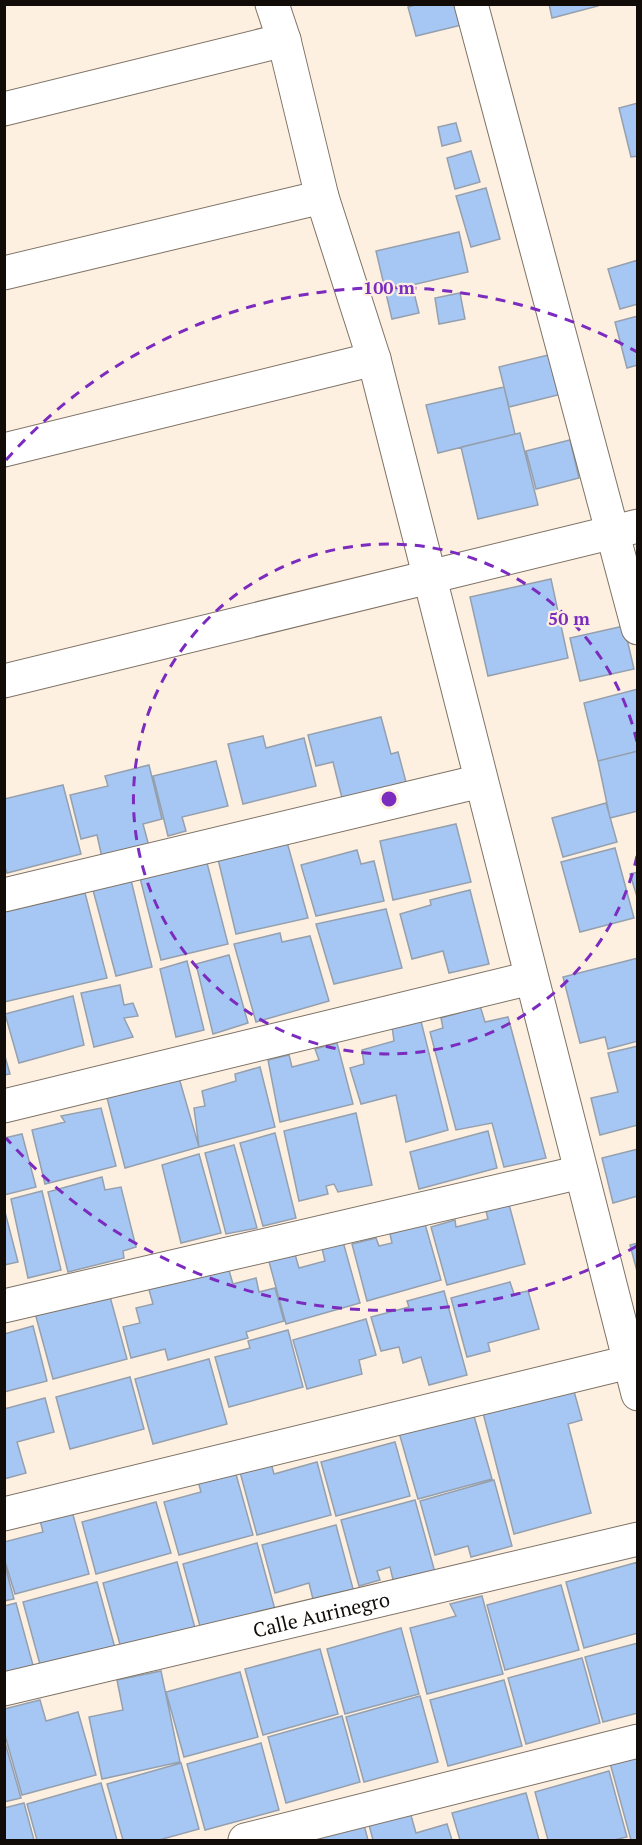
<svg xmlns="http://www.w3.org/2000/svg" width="642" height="1845" font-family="'PT Serif',serif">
<rect width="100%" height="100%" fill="#fef0e1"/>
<path fill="#a6c7f3" stroke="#95a0af" stroke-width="1.5" d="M419,4h46l5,19 -54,13 -8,-29z
M549,4h49v2l-46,12z
M638,103v53l-7,1 -12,-49z
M456,123l5,18 -19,5 -4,-19z
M471,151l9,31 -25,7 -8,-31z
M486,188l14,51 -29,8 -15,-51z
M459,232l9,40 -56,13 7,28 -27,6 -16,-68z
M638,260v44l-18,5 -12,-40z
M460,293l5,26 -26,5 -4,-26z
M638,316v49l-11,3 -12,-46z
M561,352l9,40 -61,15 -10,-40z
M504,387l11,47 -77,19 -12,-48z
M520,433l18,72 -60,14 -17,-72z
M570,440l9,38 -43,11 -10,-38z
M551,579l17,79 -80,18 -18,-79z
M624,626l10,43 -54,12 -10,-43z
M638,689v62l-40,10 -14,-58z
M381,717l10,37 7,-2 8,30 -64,16 -9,-36 -17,4 -8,-31z
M263,736l3,12 38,-10 12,48 -73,18 -15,-60z
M638,751v60l-28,7 -12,-57z
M216,761l12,45 -46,11 4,14 -18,5 -15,-60z
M149,765l13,54 -19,5 7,26 -47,12 -6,-27 -16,4 -11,-44 38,-9 -3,-10z
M63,785l18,69 -74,19 -3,-8v-66z
M606,803l11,39 -54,15 -11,-39z
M456,824l15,58 -78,18 -13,-59z
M287,842l21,76 -72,16 -18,-75z
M615,848l19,70 -54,14 -19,-70z
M357,850l4,14 13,-3 10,40 -68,15 -15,-51z
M207,863l21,81 -67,16 -21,-82z
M638,872v28l-8,-26z
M131,880l21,87 -36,9 -23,-86z
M470,890l19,74 -40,9 -6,-22 -31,8 -12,-45 31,-9 -1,-5z
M85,893l22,85 -103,24v-90z
M386,909l16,59 -68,16 -18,-60z
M280,933l2,9 28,-6 19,65 -73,21 -22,-78z
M229,955l19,68 -35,11 -17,-70z
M638,958v83l-30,8 -3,-12 -25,6 -17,-66z
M187,961l17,69 -28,7 -16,-68z
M120,985l4,20 9,-2 5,13 -14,2 9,19 -39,10 -13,-54z
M73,996l11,49 -65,18 -14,-49z
M478,999l7,23 23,-5 38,141 -42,9 -12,-44 -36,7 -26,-98 13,-4 -2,-10 18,-5 -2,-10z
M419,1013l29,117 -42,12 -10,-47 -35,9 -11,-36 14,-4 -2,-14 32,-9 -3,-22z
M337,1043l16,61 -73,18 -12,-62 21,-5 3,12 27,-7 -4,-11z
M638,1046v79l-38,10 -9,-37 27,-6 -10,-39z
M4,1053l6,21 -6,1z
M260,1067l15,60 -76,20 -5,-39 11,-2 -3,-15 34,-10 -1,-7z
M177,1071l22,76 -74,21 -20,-78z
M101,1108l15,58 -71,18 -13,-54 33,-8 -4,-6z
M356,1113l16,72 -34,7 -4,-8 -8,2 2,8 -29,7 -15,-70z
M488,1131l9,37 -78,21 -9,-37z
M275,1133l21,85 -33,8 -23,-83z
M22,1134l14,53 -32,8v-57z
M234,1145l23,83 -31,6 -21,-81z
M638,1149v47l-25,7 -11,-45z
M199,1154l22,79 -40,10 -19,-78z
M102,1177l3,13 16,-3 15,60 -13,4 1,7 -56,14 -20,-80z
M42,1191l19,79 -33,8 -17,-79z
M507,1197l18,67 -78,21 -16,-58 24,-7 1,7 32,-8 -4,-16z
M5,1212l13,50 -14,3v-53z
M425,1224l16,56 -74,21 -15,-57 24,-6 3,8 13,-3 -2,-9z
M342,1238l18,65 -74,21 -18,-66 26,-7 5,17 26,-7 -4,-17z
M638,1243v32l-8,-30z
M225,1257l8,27 23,-6 3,14 16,-4 9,33 -38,11 2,6 -80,22 -3,-11 -34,9 -8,-31 17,-4 -4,-15 17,-4 -7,-25z
M510,1282l4,12 14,-3 11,38 -51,14 2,8 -23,6 -16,-59z
M444,1291l23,84 -38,10 -8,-28 -18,6 -4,-16 -18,4 -10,-34 38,-10 -2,-6z
M109,1293l18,66 -74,20 -18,-66z
M366,1319l10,36 -17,5 3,14 -55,15 -14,-49z
M33,1326l14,55 -43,11v-58z
M288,1330l15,57 -74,20 -14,-50 35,-9 -2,-7z
M209,1359l18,65 -74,20 -18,-65z
M130,1377l14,52 -74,20 -14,-52z
M570,1377l12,43 -14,4 23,89 -77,21 -34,-133z
M45,1398l9,34 -37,10 9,31 -22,6v-70z
M470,1402l22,77 -74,20 -22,-77z
M395,1442l15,54 -74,20 -15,-54z
M268,1452l6,22 43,-12 14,53 -74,20 -20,-74z
M232,1460l21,75 -74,20 -15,-53 37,-10 -6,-22z
M494,1480l18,66 -41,11 -3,-11 -33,9 -15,-54z
M69,1500l20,74 -74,20 -11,-36v-16l39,-10 -6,-23z
M415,1500l21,76 -41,12 -5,-21 -13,4 3,9 -21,6 -18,-66z
M156,1502l15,51 -75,21 -14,-52z
M336,1525l20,75 -40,11 -7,-28 -34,10 -13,-48z
M257,1543l20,74 -74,20 -20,-73z
M4,1562l10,37 -10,2z
M177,1562l18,66 -74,20 -18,-65z
M638,1562v71l-54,15 -18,-66z
M97,1582l18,66 -74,20 -18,-66z
M561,1585l18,65 -74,20 -18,-65z
M482,1596l21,78 -76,20 -17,-66 46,-12 -6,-12z
M16,1603l18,66 -30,8v-71z
M401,1628l18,66 -74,20 -18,-65z
M638,1643v70l-35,9 -18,-65z
M320,1649l18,65 -75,21 -18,-66z
M582,1658l18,65 -74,21 -18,-66z
M161,1671l19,91 -78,17 -13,-62 34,-7 -6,-30z
M240,1672l18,65 -74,20 -18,-65z
M504,1680l18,66 -74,20 -18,-66z
M420,1696l18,66 -74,20 -18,-65z
M40,1700l6,21 32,-9 18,63 -74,20 -18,-63v-23z
M342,1716l18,66 -74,21 -18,-66z
M4,1739l17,59 -17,4z
M261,1743l18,67 -74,20 -18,-66z
M638,1755v85h-7l-21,-77z
M181,1763l18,66 -40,11h-36l-16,-56z
M609,1771l18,66 -13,3h-66l-13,-48z
M101,1783l16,57h-80l-10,-36z
M526,1793l13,47h-79l-8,-27z
M24,1803l10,37h-30v-32z
M410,1812l6,21 31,-9 5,16h-79l-4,-15z
M364,1825l4,15h-61z"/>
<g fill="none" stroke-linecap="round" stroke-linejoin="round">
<defs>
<g id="minor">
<path d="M272,4l12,36 38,157 52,162 264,1035"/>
<path d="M471,4l167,624"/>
<path d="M4,109l280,-69"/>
<path d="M4,273l318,-76"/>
<path d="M4,450l370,-91"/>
<path d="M4,681l634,-155"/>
<path d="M4,895l477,-114"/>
<path d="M4,1106l527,-128"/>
<path d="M4,1306l577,-134"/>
<path d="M4,1514l625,-152"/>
<path id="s1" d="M4,1689l634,-150"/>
<path d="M245,1840l393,-99"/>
</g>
</defs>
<use href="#minor" stroke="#7f7366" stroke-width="35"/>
<use href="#minor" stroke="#fff" stroke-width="33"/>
</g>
<g fill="none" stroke="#7b2cbf" stroke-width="3" stroke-dasharray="10 8">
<path d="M637 856A255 255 0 1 1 637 742"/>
<path d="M637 1246A511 511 0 0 1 6 1138M6 460A511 511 0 0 1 637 352"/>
</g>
<g text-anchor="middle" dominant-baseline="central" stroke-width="4.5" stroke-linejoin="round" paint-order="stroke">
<g font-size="20" fill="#110c08" stroke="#fef0e1">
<text stroke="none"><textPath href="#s1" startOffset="326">Calle Aurinegro</textPath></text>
</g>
</g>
<circle cx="389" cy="799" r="9" fill="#7b2cbf" stroke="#fef0e1" stroke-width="3"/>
<g font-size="18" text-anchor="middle" font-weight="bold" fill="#7b2cbf" stroke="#fef0e1" stroke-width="4.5" stroke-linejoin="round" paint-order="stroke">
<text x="389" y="294">100 m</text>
<text x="569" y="625">50 m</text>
</g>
<rect width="642" height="1845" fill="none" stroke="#110c08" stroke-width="12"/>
</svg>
